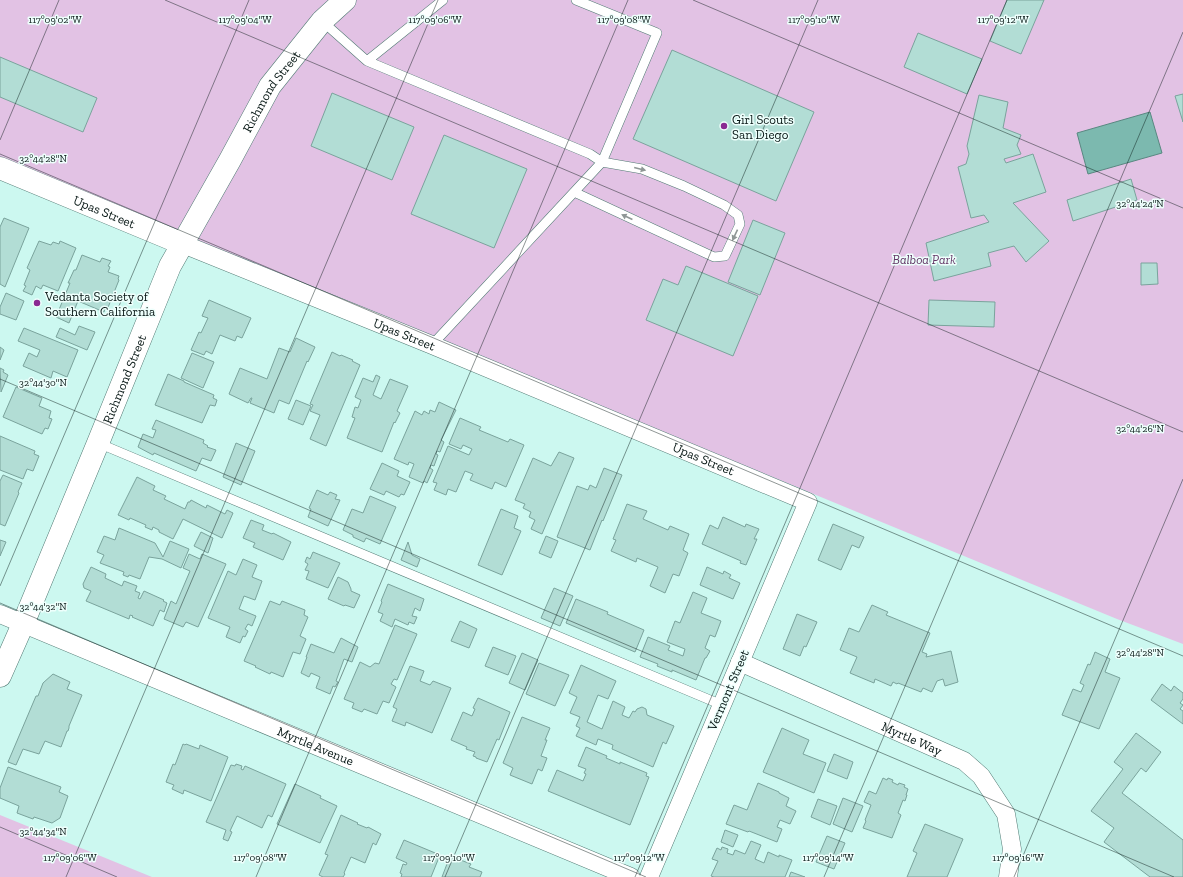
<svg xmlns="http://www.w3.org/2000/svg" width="1183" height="877" font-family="'Zilla Slab',serif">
<rect width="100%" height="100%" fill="#ccf8f0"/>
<path fill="#e2c2e4" d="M0,0h1183v644l-66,-25 -1117,-460z
M0,815l152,62h-152z"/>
<path fill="#7cb9af" stroke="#598881" d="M1150,112l12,41 -74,21 -11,-41z"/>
<path fill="#b2ddd5" stroke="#7aa39c" d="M1007,0h37l-23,54 -31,-13z
M918,33l64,26 -15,35 -63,-27z
M672,50l142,62 -38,89 -143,-62z
M0,57l97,41 -14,34 -83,-35z
M332,93l82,34 -22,53 -81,-34z
M1183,94v28l-8,-26z
M979,95l29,7 -5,26 18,7 -4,10 4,9 -17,5 2,4 27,-9 13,38 -33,11 36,38 -23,21 -12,-16 -26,7 3,13 -57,15 -8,-38 63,-21 -5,-7 -13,3 -13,-51 8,-3 3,-10 -2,-8z
M444,135l83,34 -33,79 -83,-34z
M1131,179l6,21 -64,21 -6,-21z
M4,218l25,10 -24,59 -5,-3v-57z
M753,220l32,13 -25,62 -32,-13z
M39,241l12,4 2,-3 6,2 1,-3 16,7 -18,43 -15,-6 -2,4 -5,-3 -4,9 -9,-4 3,-5 -2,-1 6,-15 -3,-2z
M82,255l18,7 2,-4 9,3 -3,5 2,1 -2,5 11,4 -1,3 1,1 -12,30 -2,-1 -1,3 -26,-11 -9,22 -13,-6 14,-34h-2l6,-13h2z
M1141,263h16l1,21 -17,1z
M686,266l72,30 -25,60 -87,-36 17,-41 15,6z
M6,293l18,8 -8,19 -16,-6v-7z
M209,300l42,18 -9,20 -5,-2 -2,5 -15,-6 -8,19 -6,-3 -2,4 -13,-5 8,-18 2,1 7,-15 -6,-2z
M929,300l66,2 -1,25 -66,-2z
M79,326l16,6 -8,18 -31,-13 4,-9 15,7z
M24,328l54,22 -11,27 -14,-6 -2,7 -28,-12 6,-13 8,4 3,-7 -22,-9z
M296,338l19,9 -7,15 -1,-1 -18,43 -10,-4 -5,13 -24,-10 2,-5h-1l-3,5 -19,-9 11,-26 27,11 12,-31 11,4z
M0,347l4,3 -4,10z
M332,352l8,4 1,-1 12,5 -1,1 8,4 -34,81 -16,-7 10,-24 -10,-4 3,-6 -3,-1z
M192,353l22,9 -11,26 -22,-10z
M0,368l4,2 -1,2 5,3 -7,17z
M168,374l16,7v1l30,13 -1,3 4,2 -2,6 -5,-1 -8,18 -47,-18z
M376,375l4,2 -7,18 8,4 9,-20 18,7 -11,25 3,2 -5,10 -1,-1 -12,30 -35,-14 8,-20 -3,-1 3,-10 3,1 3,-8 -6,-3 8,-19 10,4z
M16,387l26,11 -3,8 12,5 -2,7 3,1 -4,10 -3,-1 -3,6 -39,-17z
M296,400l15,6 -8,19 -15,-6z
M439,402l17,8 -15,30 3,2 -4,10 -3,-1 -1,3 2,1 -4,11 -3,-1 -1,3 3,2 -6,13 -3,-2 -1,2 -14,-6 5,-13 -5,-2 -1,3 -14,-6 21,-48 7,4 2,-4 5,3 1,-4 5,2z
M460,418l21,9 -2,3 29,12 2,-3 14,6 -18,42 -11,-5 -3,7 -22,-9 3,-6 -8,-3 -9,21 -8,-3 -2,6 -12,-5 3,-7 -4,-1 15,-36 21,9 3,-6 -9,-4 -2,4 -12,-5z
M156,420l48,20 -1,3 5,3 -1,1 9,3 -5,11 -9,-3 -6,13 -42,-18 -1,2 -15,-8 5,-13 10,4 3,-8 -4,-1z
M0,436l35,15 -1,3 5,2 -6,15 -6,-2 -4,10 -23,-9z
M236,443l19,8 -14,34 -18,-8z
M559,452l15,6 -32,76 -11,-5 4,-9 -6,-3 2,-5 -8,-4 2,-4 -10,-4 18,-42 18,8z
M382,463l17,8 -2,5 13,6 -6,13 -3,-1 -2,3 -13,-6 -2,4 -14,-6z
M604,468l18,7 -19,46 -1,-1 -12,30 -33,-13 20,-51 11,4 2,-5 6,3z
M3,475l19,8 -4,9 1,1 -14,33 -5,-2v-43z
M137,477l18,9 -2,4 13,6 -2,3 21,10 3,-7h2l1,-2 15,8 1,-3 18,9 2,-4 6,3 -11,25 -39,-19 -10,20 -14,-7v-2l-6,-3 -1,3 -7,-3 1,-2 -16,-7 -1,2 -11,-5z
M317,490l11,5 2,-3 7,3 -2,4 5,1 -12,26 -20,-9 3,-8 -2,-1z
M370,496l26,11 -16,37 -14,-6 -2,4 -11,-5v-2l-10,-5 9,-21 11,4z
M627,504l20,7 -4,8 25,11 2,-4 19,8 -6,16 5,3 -9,23 -6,-2 -8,19 -15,-7 8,-19 -21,-9 -1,4 -25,-11 5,-11 -3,-1z
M501,509l17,7 -4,12 7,3 -19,44 -24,-10z
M723,517l22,10 1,-3 13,5 -5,10h3l-11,26 -6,-2 1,-2 -39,-17 8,-19 8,4z
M251,520l13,5 -2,5 10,4 1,-1 18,9 -8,18 -30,-13 2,-4 -12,-5z
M833,524l31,13 -5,11 -7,-3 -11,25 -23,-10z
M119,528l36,15 8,14 7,-16 19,8 -8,19 -19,-9 -13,-2 -9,22 -11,-4 -1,2 -5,-2 1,-3 -24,-9 4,-8 -7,-3 7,-16 11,4z
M201,532l12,6 -5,15 -14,-7z
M546,536l12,5 -7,17 -12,-5z
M0,540l6,2 -6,14z
M408,542l4,13 8,4 -3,8 -16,-7z
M313,552l27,11 -12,25 -22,-9 3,-8 -4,-1 3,-6 -3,-2 2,-5 3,2z
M189,554l11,5 2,-5 24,10 -28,63 -12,-5 -3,5 -19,-8 7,-18 5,3 14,-33 -7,-3z
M243,559l14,6 -5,12 10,4 -7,19 -11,-4 -5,13 17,7 -4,10 -4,-2 -3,5 3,2 -3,6 -2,-1 -3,7 -14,-6 4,-10 -22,-9 20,-47 8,4z
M91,567l15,7 -1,4 17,8 2,-5 13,5 -2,5 5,2 -2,5 2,1 4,-8 20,9 -1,1 4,2 -3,9 -4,-2 -7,16 -21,-9 1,-1 -3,-1 -1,4 -43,-18 5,-10 -7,-3 -1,-4z
M707,567l16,7 1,-3 7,4 -2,3 11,5 -7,16 -33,-14z
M338,577l10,5 3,7v2l9,4 -6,13 -9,-3 -1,1 -16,-7z
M388,584l36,15 -4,12 -5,-3 -3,8 5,1 -3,7 -5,-2 -1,3 -13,-6 -3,8 -12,-6 3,-7 -5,-2 4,-10 -1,-1z
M554,588l19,8 -13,30 -19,-8z
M693,592l14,6 -6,15 20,8 -6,16 -5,-2 -5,13 5,3 -4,7h-1l-9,22 -24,-10v2l-15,-6 1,-2 -18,-7 8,-20 22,9 -2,4 15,6 2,-7 -18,-7 8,-21 5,2z
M576,599l32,13 -1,2 37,16 -9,22 -69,-29z
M270,601l10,4 2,-4 23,9 -1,5 4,2 -8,19 6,3 -6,15 -7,-2 -10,25 -12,-5 -1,2 -15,-7 1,-1 -12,-5z
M872,605l16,7 -2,3 44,18 -8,19 5,2 -1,3 25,-6 7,31 -13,4 -2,-7 -6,2 -5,11 -9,-4 -2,4 -23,-9 -1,1 -4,-2 -2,4 -16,-7 -1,4 -24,-10 7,-16 -17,-7 9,-22 10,4z
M797,614l20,8 -11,25 -2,-1 -4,10 -17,-7z
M460,621l17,8 -8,19 -18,-7z
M395,625l22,9 -20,46 -3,-1 -3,5 5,3 -7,16 -6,-2 -6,13 -13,-5 -2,3 -10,-4 2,-5 -10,-4 16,-37 10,5 5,-4 4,1z
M341,638l17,9 -6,15 -8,-3 -8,22 2,1 -3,5 -2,-1 -3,8 -14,-6 4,-11 -9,-4 -2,4 -8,-4 6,-16h-1l5,-13 23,9z
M493,647l23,9 -8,19 -23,-9z
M1095,652l15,7 -5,13 15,6 -21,51 -37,-14 11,-26 8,3 3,-7 -4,-2 8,-19 2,1z
M522,653l16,7 -13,30 -16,-7z
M539,663l30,12 -14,31 -29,-12z
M581,665l35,16 -8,18 -10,-4 -11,27 15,7 11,-28 12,6 -3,8 7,3 4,-7 2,1 2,-3 5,-2 4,2 1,6 27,11 -8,18 -3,-2 -10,25 -41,-18 1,-4 -15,-6 -2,6 -20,-9 4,-8 -4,-2 4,-9 -10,-4 7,-16 -8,-4z
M410,666l14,5 -4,10 10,4 3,-4 18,7 -19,45 -26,-11 -1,4 -13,-5 5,-12 -4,-2z
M53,674l17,8 -3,7 15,6 -13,31v2l-1,3h-1l-6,16 -16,-6 -6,13 -16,-5 -7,16 -8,-3 28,-66h2l5,-13z
M1162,684l9,7 3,-5 9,7v6l-3,4 3,2 -3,4 3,2v13l-32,-24z
M478,698l32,14 -11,28 -2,-1 -10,23 -11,-4v-1l-3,-1 2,-4 -9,-3 1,-2 -16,-7 12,-28 9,4 3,-7 -2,-1z
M522,717l28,11 -5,12h2l-6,16 6,2 -5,13 -4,-2 -6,15 -22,-9 3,-7 -10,-5z
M782,728l27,12 -6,14 23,9 -12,30 -51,-21z
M1136,733l25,19 -15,20 -5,-4 -19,25 61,47v37h-33l-46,-35 10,-14 -23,-17 32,-42 -9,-7z
M183,744l2,1 1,-1 13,5 1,-4 28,12 -17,44 -27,-11 -1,4 -11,-5 2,-4 -8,-3 7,-18 2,1z
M586,747l21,9 -1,2 14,6v-2l27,11 -1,3 3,1 -19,48 -82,-34 9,-21 26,11 3,-7 -2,-1 2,-4 -8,-3z
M834,754l19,8 -6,17 -20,-8z
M236,764l6,2 -1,3 2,1 2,-4 41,18 -14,33 -4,-2 -6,13 -25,-12 -7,15 2,1 -4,9 -5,-2 3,-9 -20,-8 25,-57 4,1z
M8,767l53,20 -2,5 9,4 -8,22 -8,5 -18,-6 -1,2 -16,-6 2,-7 -19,-8v-10z
M883,778l4,2 1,-2 5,2 -1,2 6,3 1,-2 6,2 -1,2 4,2 -2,6h1l-2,6 -2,-1 -5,13 3,2 -9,23 -29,-10 3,-7 -1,-1 6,-15 -7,-3 5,-11 7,3z
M758,783l21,9v1l10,5 -3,8 10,5 -6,13 -10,-4 -3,7 5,2 -5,13 -28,-11 -1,1 -22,-8 8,-19 13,5z
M295,784l26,12 -1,2 17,8 -17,37 -43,-19z
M843,798l20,8 -11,26 -19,-8z
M818,799l19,7 -7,19 -19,-8z
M341,815l17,8 -1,1 10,4 1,-1 13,7 -5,11 -3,-2 -8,20 -14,-6 -7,16 1,1 -2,3h-20l-4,-2 9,-20 -3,-1z
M925,824l38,15 -16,38h-40l10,-24 -4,-2z
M725,830l13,5 -5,12 -12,-5z
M827,836l18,7 -11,26 -18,-7z
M404,840l36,15 -9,22h-30l1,-3 -2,-1 3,-9 3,1 1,-2 -11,-5z
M751,841l10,4 -6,14 9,4 4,-11 11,5v-2l13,5 -7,17h-71l-3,-1 7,-15 -6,-2 5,-11 4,2 1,-3 6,2 -1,4 6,2 2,-5 10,4z
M450,856l21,8 -2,3 13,5 -2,5h-38z
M791,872l14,5h-16z"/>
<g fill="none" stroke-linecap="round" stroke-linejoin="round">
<defs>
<path id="service" d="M443,0l-76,61 223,93 12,8 40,7 42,17 40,19 14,10 2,9 -15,32 -11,1 -140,-65
M322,21l45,40
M432,345l170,-183 55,-129 -81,-33
M98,443l624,262"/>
<g id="minor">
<path id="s1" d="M183,244l249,101 376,157 -159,375"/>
<path id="s2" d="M0,614l631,263"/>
<path id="s3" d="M740,662l224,99 17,15 25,38 6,35 -4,28"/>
</g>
<g id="tertiary">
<path id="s4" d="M0,168l183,76"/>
<path id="s5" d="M0,676l23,-52 75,-181 72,-177 60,-106 40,-74 52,-65 23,-21"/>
</g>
</defs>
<use href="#service" stroke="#527a74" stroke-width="10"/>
<use href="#minor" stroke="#527a74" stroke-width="19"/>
<use href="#tertiary" stroke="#527a74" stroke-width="23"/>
<use href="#service" stroke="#fff" stroke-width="9"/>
<use href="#minor" stroke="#fff" stroke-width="18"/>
<use href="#tertiary" stroke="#fff" stroke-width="22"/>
</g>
<defs><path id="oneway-solid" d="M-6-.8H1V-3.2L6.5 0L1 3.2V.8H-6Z"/></defs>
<g fill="#8f9796">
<use href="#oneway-solid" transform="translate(640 169) rotate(14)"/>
<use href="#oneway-solid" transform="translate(627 217) rotate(-155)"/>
<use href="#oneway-solid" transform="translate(735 235) rotate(115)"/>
</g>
<path fill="none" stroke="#071715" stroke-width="1" stroke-opacity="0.45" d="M165,0l1018,432M693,0l490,208M0,140l59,-140M0,154l1183,502M0,379l1174,498M0,586l249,-586M0,603l646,274M0,827l117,50M66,877l372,-877M256,877l372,-877M445,877l373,-877M635,877l372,-877M824,877l359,-845M1014,877l169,-398"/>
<g fill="#8a2992" stroke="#eefffc" stroke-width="1.5">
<circle cx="724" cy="126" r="4"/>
<circle cx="37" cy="303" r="4"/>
</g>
<g text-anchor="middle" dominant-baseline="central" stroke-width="3" stroke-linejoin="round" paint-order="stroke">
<g font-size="13" fill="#071715" stroke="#eefffc">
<text stroke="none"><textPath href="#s5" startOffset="646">Richmond Street</textPath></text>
<text stroke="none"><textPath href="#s4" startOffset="113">Upas Street</textPath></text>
<text stroke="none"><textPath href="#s1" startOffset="239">Upas Street</textPath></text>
<text stroke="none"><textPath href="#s5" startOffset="322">Richmond Street</textPath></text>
<text stroke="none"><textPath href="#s1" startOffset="563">Upas Street</textPath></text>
<text transform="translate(728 690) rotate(-67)">Vermont Street</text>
<text stroke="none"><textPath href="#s3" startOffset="188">Myrtle Way</textPath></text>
<text stroke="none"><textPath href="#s2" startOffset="342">Myrtle Avenue</textPath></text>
</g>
<g font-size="13" fill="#071715" stroke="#eefffc" text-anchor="start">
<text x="732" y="119">Girl Scouts<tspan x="732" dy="15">San Diego</tspan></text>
<text x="45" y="296">Vedanta Society of<tspan x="45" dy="15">Southern California</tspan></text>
</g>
<g font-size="13" font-style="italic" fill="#623565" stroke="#eefffc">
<text x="924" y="259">Balboa Park</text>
</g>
</g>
<g font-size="10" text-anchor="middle" fill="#071715" stroke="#eefffc" stroke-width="3" stroke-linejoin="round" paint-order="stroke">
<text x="55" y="23">117°09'02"W</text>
<text x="245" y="23">117°09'04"W</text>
<text x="435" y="23">117°09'06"W</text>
<text x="624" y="23">117°09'08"W</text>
<text x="814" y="23">117°09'10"W</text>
<text x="1003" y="23">117°09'12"W</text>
<text x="43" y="162">32°44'28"N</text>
<text x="1140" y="207">32°44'24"N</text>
<text x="43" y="386">32°44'30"N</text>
<text x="1140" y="432">32°44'26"N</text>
<text x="43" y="610">32°44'32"N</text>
<text x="1140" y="656">32°44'28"N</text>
<text x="43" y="835">32°44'34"N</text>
<text x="70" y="861">117°09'06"W</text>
<text x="260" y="861">117°09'08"W</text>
<text x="449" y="861">117°09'10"W</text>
<text x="639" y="861">117°09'12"W</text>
<text x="828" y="861">117°09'14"W</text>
<text x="1018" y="861">117°09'16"W</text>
</g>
</svg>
